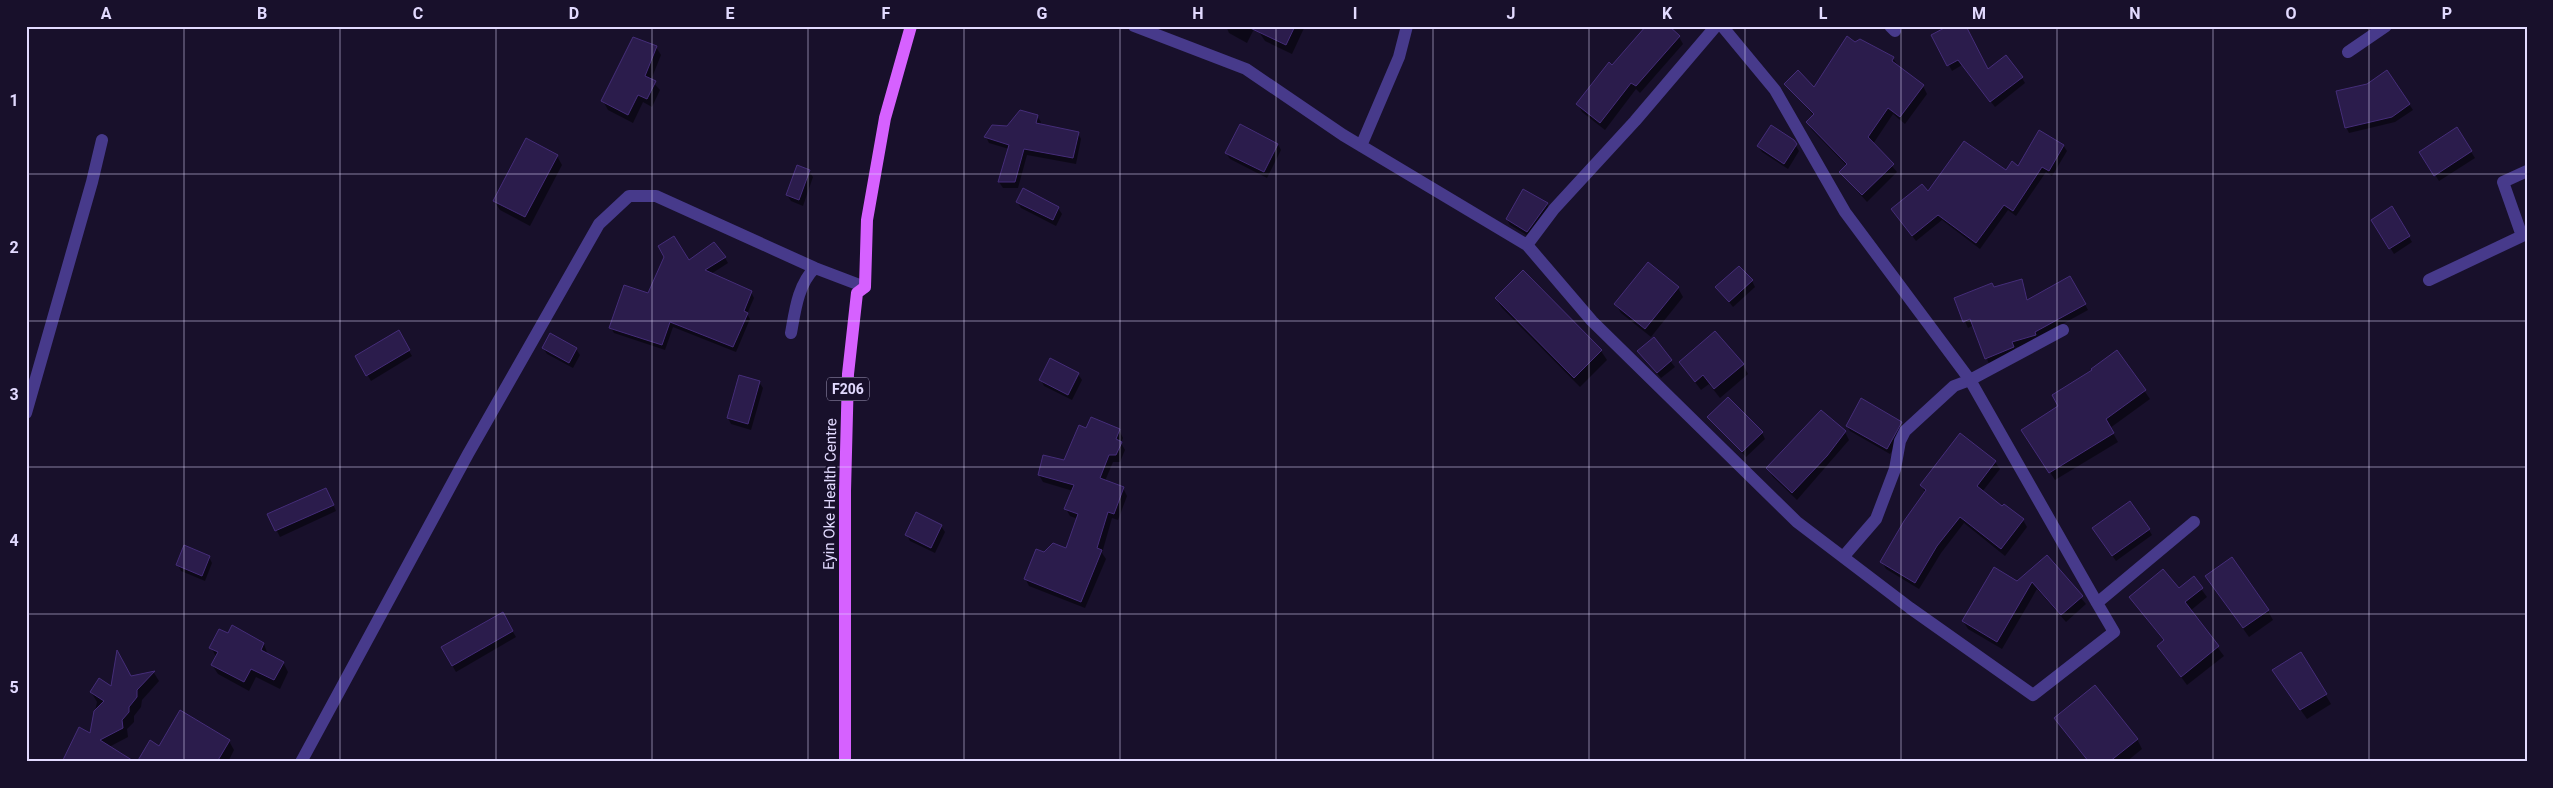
<svg xmlns="http://www.w3.org/2000/svg" width="2553" height="788" font-family="Roboto,sans-serif">
<rect width="100%" height="100%" fill="#18102b"/>
<path fill="#0007" d="M1226,26h29v1l-8,16 -18,-10z
M1262,26h43l-13,28 -27,-13 -6,-9z
M1933,35l55,36 34,7 3,5 -30,24 -33,-42 -10,6z
M1679,37l4,7 -43,49 -4,-4 -31,41 -23,-18 -4,-8 35,-37z
M1855,43l38,15 5,8 25,20 4,8 -22,30 -12,-10 -20,30 24,28 -30,30 -26,-29 6,-7 -35,-36 -4,-7 6,-7 -28,-32 29,5z
M656,47l5,8 -10,25 9,10 -8,17 -9,-5 -10,21 -25,-13 -5,-9z
M2387,72l26,38 -18,12 -46,11 -3,-6z
M1037,116l4,6 -1,3 38,8 3,6 -5,25 -49,-9 -9,33h-15l-4,-6 10,-33 -20,-6 -3,-6z
M2456,129l19,29 -36,23 -15,-23z
M1793,141l6,10 -11,18 -26,-17 -4,-6z
M1278,144l3,6 -14,28 -37,-19 -4,-6z
M2063,145l4,6 -15,25 -6,-4 -30,44 -8,-6 -28,39 -38,-29 -26,21 -24,-32 36,-15 91,-26z
M557,156l5,9 -32,61 -30,-16 -6,-9z
M809,171l4,6 -10,29 -12,-5 -4,-6z
M1017,202l41,6 4,6 -6,12 -35,-18z
M1547,204l3,6 -20,27 -20,-12 -3,-6z
M2392,208l20,34 -18,12 -21,-34z
M714,244l6,5 8,14 -17,11 40,18 3,6 -7,16 3,5 -14,33 -63,-25 -8,23 -51,-17 -3,-5 78,-66z
M1523,272l78,79 6,9 -27,27 -78,-79 -6,-9z
M2070,277l18,33 -51,28 1,3 -23,7 2,5 -28,11 -15,-39 -6,3 -13,-29 66,-18 7,19z
M1752,281l3,6 -22,20 -16,-20z
M1678,288l5,9 -32,40 -30,-24 -5,-9z
M398,332l14,24 -41,25 -15,-25z
M1653,339l22,28 -14,11 -22,-26z
M543,348l33,1 4,6 -7,13 -26,-14z
M2117,352l33,47 -40,29 8,14 -63,38 -27,-42 66,-67z
M1680,362l63,3 5,9 -28,24 -11,-14 -8,6z
M1078,374l4,6 -10,20 -28,-14 -3,-6z
M759,382l4,6 -12,42 -20,-6 -3,-6z
M1709,417l53,16 3,6 -19,18z
M1901,423l4,6 -15,25 -40,-23 -3,-5z
M1087,430h32l4,8 -2,5 4,7 -5,12h-7l-8,19 18,7 4,8 -9,24 -6,-2 -10,35 4,6 -21,49 -56,-22 -4,-8 19,-25 23,-3 11,-31 -8,-3 -4,-7 7,-18 -30,-9 -4,-7 25,-13z
M1845,432l4,8 -52,60 -24,-23 -5,-8z
M1960,435l35,27 5,7 -18,23 41,28 4,7 -22,29 -41,-33 -23,30 -22,36 -33,-20 -4,-7 43,-70 -4,-7z
M329,495l7,16 -56,26 -11,-22z
M941,526l4,6 -10,21 -25,-12 -3,-6z
M2149,530l3,5 -36,26 -19,-27z
M209,557l3,6 -7,18 -24,-10 -3,-6z
M2047,557l39,47 -20,18 -29,-33 -35,60 -34,-20 -5,-8 55,-39z
M2193,578l14,19 -17,14 34,45 -37,29 -29,-39 6,-5 -34,-44 49,-7z
M2212,585l56,26 5,9 -24,17z
M502,614l14,23 -60,35 -14,-24z
M264,644l4,11 15,7 5,10 -8,17 -24,-12 -7,14 -31,-17 -6,-9 4,-8 -5,-10z
M2301,654l30,50 -24,15 -28,-40z
M154,673l5,8 -17,19 -1,7 -7,9v6l-7,7 1,8 -19,10 -19,-12 7,-33 -6,-10 21,-4 18,-11z
M2056,718l81,21 5,10 -16,13h-37z
M229,741l5,9 -6,12h-90l22,-14z"/>
<path fill="#2b1c4c" stroke="#452d79" d="M1246,26h49l-9,19z
M1646,26h23l11,10 -44,50 -5,-3 -31,40 -24,-19 33,-42 3,3z
M1948,26h18l22,43 18,-14 17,22 -33,25 -32,-42 -11,6 -16,-31z
M1847,36l8,6 5,-3 34,18 -2,4 32,24 -24,32 -12,-9 -20,29 26,27 -32,31 -23,-23 8,-8 -41,-42 8,-8 -30,-30 14,-14 16,17z
M633,37l24,9 -12,30 11,5 -9,18 -9,-4 -10,20 -27,-14z
M2387,70l23,34 -18,13 -47,11 -9,-37 31,-7z
M1020,110l18,5 -2,8 43,9 -6,26 -49,-9 -9,33h-17l11,-37 -25,-8 8,-12 15,1z
M1240,124l38,20 -14,28 -39,-19z
M1771,125l23,15 3,4 -13,20 -27,-18z
M2457,127l15,24 -38,25 -15,-24z
M2039,130l25,15 -15,26 -7,-4 -29,44 -9,-6 -28,38 -38,-28 -26,21 -21,-27 31,-25 6,7 36,-50 42,29 6,-9 6,5z
M526,138l32,17 -33,62 -32,-16z
M797,165l13,5 -11,30 -13,-5z
M1023,188l36,19 -6,13 -37,-18z
M1523,189l25,14 -21,29 -21,-13z
M2392,206l18,30 -21,13 -18,-29z
M674,236l15,24 25,-18 12,15 -21,13 47,21 -8,20 4,2 -15,34 -63,-25 -8,23 -53,-17 15,-43 24,8 16,-36 -6,-11z
M1648,262l31,25 -34,42 -31,-25z
M1739,266l14,14 -24,22 -14,-15z
M1523,270l79,80 -28,28 -79,-80z
M2070,276l16,28 -51,28 1,3 -24,7 2,5 -29,12 -15,-40 -7,3 -9,-24 38,-15 2,4 28,-8 5,21z
M399,330l11,20 -44,26 -11,-20z
M1715,331l29,33 -30,25 -11,-14 -8,7 -16,-20z
M550,333l27,15 -8,15 -27,-15z
M1654,337l18,23 -15,13 -20,-22z
M2117,350l29,40 -40,29 8,14 -65,40 -28,-43 37,-24 -6,-11 40,-25 -1,-1z
M1050,358l29,15 -11,22 -29,-15z
M739,375l21,6 -12,43 -21,-6z
M1728,397l35,35 -21,20 -35,-35z
M1861,398l41,24 -15,27 -41,-23z
M1821,410l25,21 -19,25 -35,37 -26,-25z
M1091,417l29,12 -4,10 6,3 -6,13h-7l-9,23 24,9 -10,27 -6,-2 -11,36 5,2 -21,52 -57,-23 12,-30 8,3 9,-9 13,5 12,-34 -14,-5 10,-24 -36,-10 5,-20 21,5 15,-35 7,3z
M1960,433l36,28 -19,25 25,20 2,-2 20,15 -23,30 -41,-32 -23,29 -22,37 -35,-21 24,-41 22,-31 -6,-5z
M326,488l8,17 -59,26 -8,-17z
M2130,501l20,28 -38,27 -20,-28z
M916,512l26,13 -11,23 -26,-13z
M184,545l26,11 -8,20 -26,-11z
M2047,555l36,41 -22,19 -29,-33 -35,60 -35,-21 32,-54 23,14z
M2232,557l37,53 -26,18 -38,-52z
M2163,569l16,19 15,-12 9,12 -18,14 34,44 -38,31 -24,-31 7,-6 -35,-43z
M503,612l10,19 -61,35 -11,-19z
M232,625l32,18 -3,7 23,12 -10,18 -23,-11 -7,13 -33,-17 7,-13 -9,-4 10,-19 9,4z
M117,650l14,26 24,-5 -18,19v7l-8,10v5l-7,8 1,8 -23,12 35,22h-73l17,-35 11,6 4,-22 10,-10 -14,-9 9,-14 12,8z
M2301,652l26,42 -27,16 -28,-40z
M2095,685l43,54 -29,23h-20l-35,-44z
M180,710l50,30 -13,22h-80l13,-22 9,6z"/>
<g fill="none" stroke-linecap="round" stroke-linejoin="round">
<path stroke="#473a8b" stroke-width="12" d="M1134,26l112,43 97,66 184,110 65,76 205,201 113,86 123,87 81,-63 -17,-29 97,-81
M1722,26l53,64 70,122 125,168 127,223
M1890,26l5,5
M2348,52l38,-26
M1361,146l38,-89 8,-31
M1527,245l27,-36 81,-88 81,-95
M2429,280l93,-44 -19,-54 24,-11
M791,333c4,-22 7,-49 24,-65
M26,413l66,-231 10,-42
M1844,556l32,-37 19,-50 5,-28 5,-10 49,-45 16,-6 93,-50
M301,762l167,-308 131,-230 30,-28h27l159,72 50,19"/>
<path stroke="#d661ff" stroke-width="12" d="M845,762v-271l3,-117 9,-81 8,-6 2,-67 18,-102 26,-92"/>
</g>
<path fill="none" stroke="#e2daff" stroke-width="1" stroke-opacity="0.55" d="M184,26v736M340,26v736M496,26v736M652,26v736M808,26v736M964,26v736M1120,26v736M1276,26v736M1433,26v736M1589,26v736M1745,26v736M1901,26v736M2057,26v736M2213,26v736M2369,26v736M26,174h2501M26,321h2501M26,467h2501M26,614h2501"/>
<g text-anchor="middle" dominant-baseline="central" stroke-width="4" stroke-linejoin="round" paint-order="stroke">
<rect fill="#18102b" stroke="#a59dbf" stroke-width="1" x="827" y="377.5" width="42" height="23" rx="4"/>
<g font-size="14" font-weight="bold" fill="#e2daff">
<text x="848" y="389">F206</text>
</g>
<g font-size="15" fill="#e2daff" stroke="#18102b">
<text transform="translate(830 494) rotate(-89)">Eyin Oke Health Centre</text>
</g>
</g>
<rect width="2553" height="788" fill="none" stroke="#18102b" stroke-width="55"/>
<rect x="28" y="28" width="2498" height="732" fill="none" stroke="#e2daff" stroke-width="2"/>
<g font-size="16" text-anchor="middle" font-weight="bold" fill="#e2daff">
<text x="106" y="19">A</text>
<text x="262" y="19">B</text>
<text x="418" y="19">C</text>
<text x="574" y="19">D</text>
<text x="730" y="19">E</text>
<text x="886" y="19">F</text>
<text x="1042" y="19">G</text>
<text x="1198" y="19">H</text>
<text x="1355" y="19">I</text>
<text x="1511" y="19">J</text>
<text x="1667" y="19">K</text>
<text x="1823" y="19">L</text>
<text x="1979" y="19">M</text>
<text x="2135" y="19">N</text>
<text x="2291" y="19">O</text>
<text x="2447" y="19">P</text>
<text x="14" y="106">1</text>
<text x="14" y="253">2</text>
<text x="14" y="400">3</text>
<text x="14" y="546">4</text>
<text x="14" y="693">5</text>
</g>
</svg>
